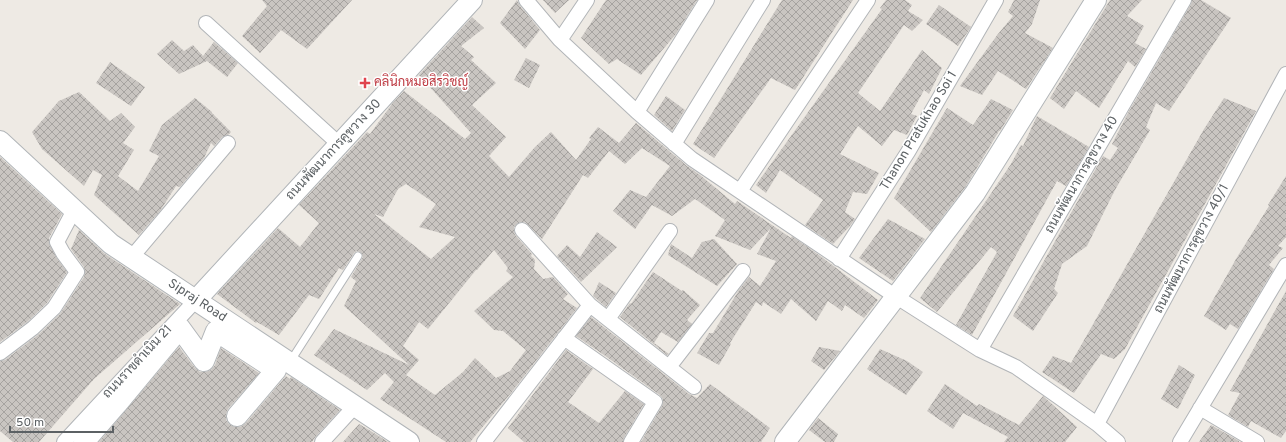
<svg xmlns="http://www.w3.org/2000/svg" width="1286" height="442" font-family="Overpass,Sarabun,sans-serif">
<defs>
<pattern id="building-cross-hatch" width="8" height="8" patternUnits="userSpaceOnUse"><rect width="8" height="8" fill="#c9c5c1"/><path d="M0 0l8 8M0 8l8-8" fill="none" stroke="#a6a3a0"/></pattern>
</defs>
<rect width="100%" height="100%" fill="#eeeae4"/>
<path fill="url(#building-cross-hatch)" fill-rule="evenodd" d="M262,0h90l-45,49 -26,-19 -21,23 -18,-17 25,-30z
M517,0l3,6 20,24 -15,19 -25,-26z
M543,0h26l-14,13z
M606,0h91l-21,34 -35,41 -24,-16 -8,5 -28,-26z
M782,0h71l-58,90 -24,-12 -57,80 -21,-14z
M886,0h19l7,5 -4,6 15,9 -11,11 -8,-6 -46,68 22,18 42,-61 20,18 -13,26 -5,-4 -13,24 6,2 -10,19 -13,-5 -12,16 -24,-20 -18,28 39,19 -12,21 -14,-2 -8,20 10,7 -5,7 -17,18 -28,-19 18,-25 -43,-30 -14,23 -10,-8 126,-176 -2,-1z
M1014,0h26l-8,24 -7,9 28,15 -27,41 -28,-18 -16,24 -22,-9 38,-52 15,-18 -5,-4z
M1110,0h32l-15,16 17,10 -9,17 11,6 -11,18 -7,-6 -29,47 -23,-17 -12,18 -14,-11z
M1192,0h9l30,18 -62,93 -13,-8 -10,24 4,3 -35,60 -28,56 -25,18 -8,25 4,4 -25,38 -20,-15 90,-160 7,4 8,-12 -6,-4 16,-31 63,-109z
M939,5l32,22 -13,19 -32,-22z
M472,17l12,11 -23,18 13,11 -3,3 25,23 -24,22 34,32 -17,19 20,21 26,-30 16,-15 25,28 15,-21 -2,-1 9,-11 21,16 17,-20 51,43 13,9 35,29 2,-3 54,37 1,-2 31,22 55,42 -14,18 -19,-13 -3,6 -14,-10 -12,20 -25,-22 -10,15 -18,-12 -1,4 -6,-4 -26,41 1,1 -12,21 -22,-12 12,-20h4l26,-43 10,-13 11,9 16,-25 -19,-7 14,-26 -21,22 -35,-14 10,-16 -30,-21 -23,17 -20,-11 -17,24 -22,-18 17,-21 16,7 24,-31 -28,-18 -17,16 -16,-13 -21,27 -5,-3 -41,64 -17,-17h-5l-6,5v4l1,4 17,19 -1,2 4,4 -1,9 9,10 10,-2 15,17 -5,5 14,9 -66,85 -41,49h-24l-66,-43 14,-17 -9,-9 -18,17 -53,-35 20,-26 75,36 -65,-59 12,-25 -5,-4 12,-20 -3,-5 -4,-1 -2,2 -11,17 -4,-2 -20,31 -10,-4 -30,40 -22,-13 -1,1 -39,-29 61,-66 22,19 19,-24 -20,-18 68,-73 3,2 22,-30 12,-13 61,48 6,-6 -52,-58zM406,184l30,20 -17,23 36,10 -24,22 -57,-45 9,3 15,-28zM494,250l14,18 -2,3 7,6 -39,34 20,19 9,1 23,19 -16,21 -14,7 -21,-20 -12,14 -28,23 -29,-20 13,-15 -16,-14 16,-24 9,7 48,-59h1z
M172,40l12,11 9,-6 10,11 11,-14 24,21 -11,14 -20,-16 -28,13 -22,-20z
M526,58l14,7 -11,23 -15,-8z
M110,62l35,25 -14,19 -35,-23z
M79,92l31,29 11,-8 14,14 -12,16 11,7 -16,26 20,15 21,-35 -10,-5 13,-26 33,-27 17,14v1l19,19 -3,3 -6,2 -8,9 -3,-3 -7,15 -24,29 -4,-1 -16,25 -21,24 -45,-40 8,-20 -9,-5 -9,16 -42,-37 -10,-17 27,-31z
M666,96l19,14 -13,21 -18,-16z
M1224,98l32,13 -131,238 -11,10 -13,-5 -27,39 -32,-21 11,-16 18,7 133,-234z
M991,99l22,11 -13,21h-1l-33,55 -35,46 -37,-34 53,-90 26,17z
M1037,116l52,31 -23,39 -9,-5 -85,154 -16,-10 41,-73 -6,-5 -54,65 -17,-14 91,-134 10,-19 2,1z
M0,157l62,57 -13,24v4l7,15 11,15 -20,31 -20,19 -27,20z
M1286,176v61l-8,9 5,2 -14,17 5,4 -36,60 -8,-5 -4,6 -22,-14 32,-57 33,-53 -1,-1z
M888,219l37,20 -32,42 -34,-23z
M79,230l26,24 75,50 -86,75 -55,63h-26l-13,-11v-70l5,-1 33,-25 22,-21 24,-37 1,-5 -1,-5 -13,-18z
M597,232l20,15 -36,35 -24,-26 10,-11 13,12z
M714,239l23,25 -20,22 -49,-31 3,-11 21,14 10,-16z
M653,272l29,19 1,-1 17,15 -13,15 5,4 -14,18 -17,-10 -7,11 15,11 -2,1 -47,-38 10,-14 1,1z
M599,282l17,11 -10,14 -13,-11z
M1286,291v140l-5,7 -30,-17 -3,6 -20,-12 12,-22 -10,-2z
M591,317l98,77 8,4 13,-14 60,44 -9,14h-120l21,-36 1,-7 -3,-4 -56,-40 -28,-19z
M179,347l16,21 5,4h6l5,-2 4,-5 6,-17 38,25 -31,36 -2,5v6l3,4 6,3h5l6,-4 40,-47 4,3 1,-2 49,33 -24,26 -4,6h-213z
M819,347l21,4 -16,19 -13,-9z
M880,349l27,12 16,11 -17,23 -39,-26z
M566,350l27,19 -25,33 31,21 26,-32 19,13 -20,34 -1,4h-99l-16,-14z
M1179,365l16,10 -17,34 -17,-10z
M945,384l32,22 2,-2 40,21 24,-29 34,31 -12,15h-61l4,-5 -45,-24 -10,16 -26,-18z
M818,418l20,16 -4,8h-9l-16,-12z
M359,424l15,9 14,9h-45z
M1211,425l28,16v1h-40z"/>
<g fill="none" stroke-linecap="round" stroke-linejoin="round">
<defs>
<path id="lane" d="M290,362l68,-106"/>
<path id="street" d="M526,0l34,40 77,72 55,47 200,135 88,56 36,17 81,57 21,18
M206,23l133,121
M560,40l27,-40
M637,112l70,-112
M674,144l89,-144
M740,191l128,-191
M522,230l68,75 104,82
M131,258l97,-115
M839,259l69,-107 88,-152
M608,319l62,-88
M564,338l91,64 -24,40
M980,350l204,-350
M0,353l33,-25 21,-20 23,-36 -14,-19 -6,-11 17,-32
M669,367l74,-96
M1200,408l57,34
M1097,424l189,-350
M64,442l132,-142
M322,442l33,-36
M484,442l106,-137
M1180,442l106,-177"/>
<path id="secondary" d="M0,141l111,103 298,198
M196,300l276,-300
M84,442l33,-38 63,-76 24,33 12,-30 60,39 -39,46
M785,442l190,-249 121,-193"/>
</defs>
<use href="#lane" stroke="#b2b5b8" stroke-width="9"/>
<use href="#street" stroke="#b2b5b8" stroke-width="16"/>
<use href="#secondary" stroke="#b1b5b8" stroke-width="22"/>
<use href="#lane" stroke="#fff" stroke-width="7"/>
<use href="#street" stroke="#fff" stroke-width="14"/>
<use href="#secondary" stroke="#fff" stroke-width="20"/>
</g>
<path fill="#e0444e" stroke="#fff" stroke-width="1.5" d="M363 77h4v4h4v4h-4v4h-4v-4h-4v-4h4z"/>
<g text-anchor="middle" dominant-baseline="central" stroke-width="3" stroke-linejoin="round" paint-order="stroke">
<g font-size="13" fill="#be3a42" stroke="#fff" text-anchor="start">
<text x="374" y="83">คลินิกหมอสิรวิชญ์</text>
</g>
<g font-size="13" fill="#5c6164" stroke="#fff">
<text transform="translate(919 131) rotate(-59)">Thanon Pratukhao Soi 1</text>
<text transform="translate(334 150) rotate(-47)">ถนนพัฒนาการคูขวาง 30</text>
<text transform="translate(1082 175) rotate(-60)">ถนนพัฒนาการคูขวาง 40</text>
<text transform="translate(1192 249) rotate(-62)">ถนนพัฒนาการคูขวาง 40/1</text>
<text transform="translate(197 301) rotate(33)">Sipraj Road</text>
<text transform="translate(138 362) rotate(-47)">ถนนราขดำเนิน 21</text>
</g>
</g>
<path d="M10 426v6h103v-6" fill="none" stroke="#5c6164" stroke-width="2"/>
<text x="16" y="426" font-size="12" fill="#5c6164" stroke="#ffffff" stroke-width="3" paint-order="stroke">50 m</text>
</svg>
